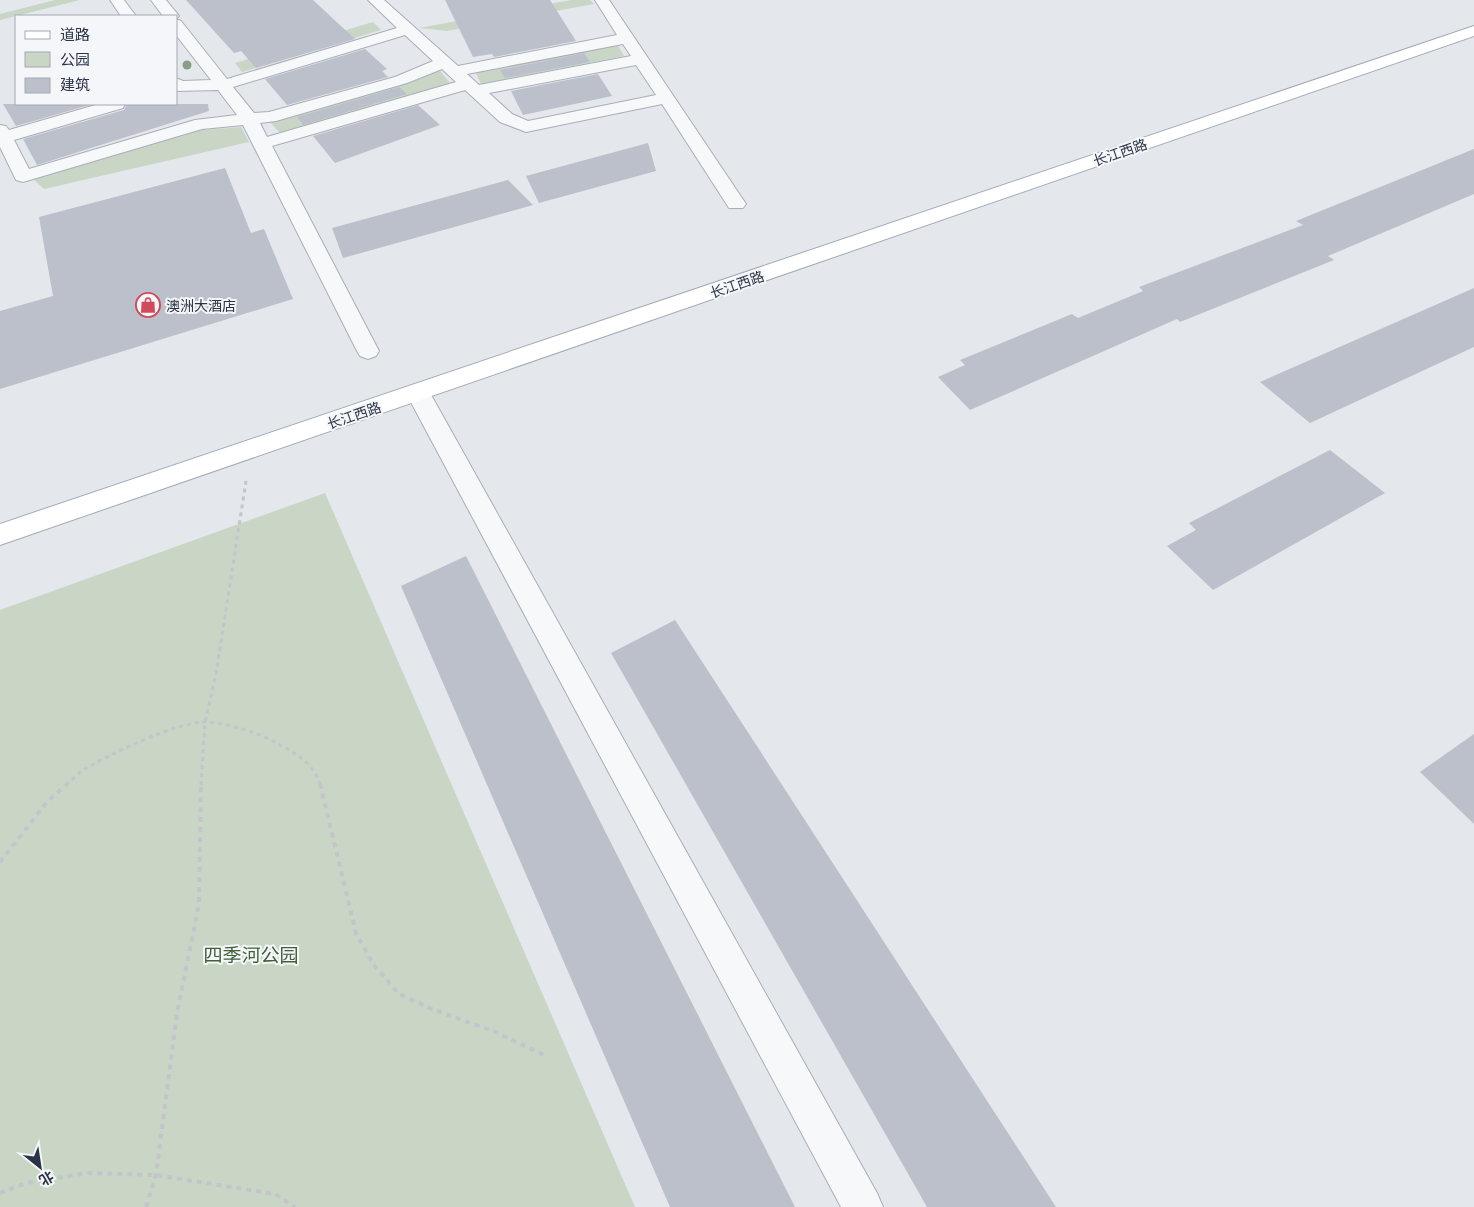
<svg xmlns="http://www.w3.org/2000/svg" width="1474" height="1207" font-family="Inter,'Noto Sans SC',sans-serif">
<rect width="100%" height="100%" fill="#e4e7ec"/>
<path fill="#c9d6c5" d="M55,0h25l-80,20v-6z
M571,0h19l4,4 -147,27 -28,-3z
M373,22l8,8 -139,42 -7,-9z
M617,44l7,12 -143,28 -6,-13z
M440,71l11,13 -170,50 -12,-13z
M241,127l8,15 -205,47 -11,-10 157,-48z
M325,493l310,714h-635v-597z"/>
<path fill="#bbc0ca" d="M186,0h127l42,39 -99,29 -15,-17 -7,2z
M445,0h105l26,41 -82,16 -2,-3 -19,3z
M365,49l22,20 -5,2 6,6 -101,28 -22,-26z
M584,53l6,9 -85,16 -5,-8z
M598,74l14,22 -89,19 -12,-24z
M399,87l8,7 -104,31 -6,-8z
M3,104h90l-77,22z
M127,104h81l1,7 -172,54 -14,-26 101,-29z
M418,105l22,20 -105,38 -22,-27z
M648,143l8,28 -117,32 -13,-27z
M1474,149v45l-146,62 6,4 -154,62 -3,-3 -207,91 -32,-33 27,-12 -5,-5 112,-46 6,4 65,-27 -4,-4 164,-62 -7,-4z
M225,168l26,65 13,-4 29,70 -293,90v-78l53,-15 -14,-79z
M508,180l25,25 -190,53 -11,-30z
M1474,288v59l-164,76 -50,-41z
M1330,450l55,43 -172,97 -46,-44 29,-16 -7,-7z
M466,556l329,651h-125l-269,-621z
M675,620l381,587h-129l-316,-554z
M1474,734v90l-54,-52z"/>
<g fill="none" stroke-linecap="round" stroke-linejoin="round">
<defs>
<path id="minor" d="M110,0h14l12,16h-15z
M151,0h15l13,16 -3,3v-3h-13z
M368,0h16l74,66 159,-31 -22,-35h14l137,204 -3,4h-14l-67,-104 -136,28 -26,-10 -35,-32 -193,56 107,205 -3,5 -8,3 -8,-3 -3,-5 -114,-226 -41,4 -179,53 -7,-2 -2,-4 -14,-29v-22l6,1 3,4 90,-26h26l-2,4 -109,32 15,29 166,-49 42,-5 -19,-25 -42,1v-13l7,3 28,-1 -35,-45v-16l5,2 46,58 170,-51zM405,35l28,26 -38,16 -126,35 -15,1 -21,-26zM623,44l8,12 -152,29 -12,-11zM636,65l20,30 -128,26 -16,-7 -23,-21zM442,69l14,13 -189,55 -7,-14 16,-2 131,-38z
M418,385l8,2 4,6 447,800 6,14h-42l-435,-814 4,-6z"/>
<path id="major" d="M1474,26v10l-1474,509v-21z"/>
</defs>
<use href="#minor" stroke="#a9aeb7" stroke-width="2"/>
<use href="#major" stroke="#a3abb8" stroke-width="2"/>
<path stroke="#c2c5cb" stroke-width="3" stroke-dasharray="4 4" stroke-linecap="butt" d="M66,785c5,-4 11,-11 17,-15 25,-15 95,-49 123,-48 26,2 54,11 76,24 17,9 33,20 38,39
M201,785l4,-63 11,-48 30,-193"/>
<path stroke="#c2c5cb" stroke-width="4" stroke-dasharray="5 5" stroke-linecap="butt" d="M320,784l36,149 17,31 26,30 35,16 62,22 52,25
M0,862l47,-60 20,-18
M0,1193l26,-10 61,-10 69,2 119,19 20,13
M146,1207l10,-32 21,-162 22,-109 2,-120"/>
<use href="#minor" fill="#f7f8fa" fill-rule="evenodd"/>
<use href="#major" fill="#fff" fill-rule="evenodd"/>
</g>
<circle fill="#899d89" cx="187" cy="65" r="4.5"/>
<defs>
<symbol id="shop-ring" viewBox="-11 -11 22 22"><circle r="9.5" fill="#f4f6f9" stroke="#d1495b" stroke-width="1.5"/><path d="M-5-2.5h2.3a2.7 3.5 0 0 1 5.4 0H5L5.5 6h-11ZM-1.5-2.5h3a1.5 2.3 0 0 0-3 0Z" fill="#d1495b"/></symbol>
</defs>
<g fill-rule="evenodd">
<use href="#shop-ring" x="134" y="291" width="28" height="28"/>
</g>
<g text-anchor="middle" dominant-baseline="central" stroke-width="4" stroke-linejoin="round" paint-order="stroke">
<g font-size="14" fill="#2b3445" stroke="#f4f6f9">
<text transform="translate(1120 152) rotate(-19)">长江西路</text>
<text transform="translate(737 284) rotate(-19)">长江西路</text>
<text transform="translate(354 415) rotate(-19)">长江西路</text>
</g>
<g font-size="14" fill="#2b3445" stroke="#f4f6f9" text-anchor="start">
<text x="166" y="305">澳洲大酒店</text>
</g>
<g font-size="19" fill="#3f6138" stroke="#f4f6f9">
<text x="251" y="955">四季河公园</text>
</g>
</g>
<rect x="15" y="15" width="162" height="90" fill="#f4f6f9" stroke="#a4a8b1"/>
<rect x="25" y="31" width="25" height="8" fill="#ffffff" stroke="#a4a8b1"/>
<text x="60" y="40" font-size="15" fill="#2b3445">道路</text>
<rect x="25" y="52" width="25" height="15" fill="#c9d6c5" stroke="#a4a8b1"/>
<text x="60" y="65" font-size="15" fill="#2b3445">公园</text>
<rect x="25" y="78" width="25" height="15" fill="#bbc0ca" stroke="#a4a8b1"/>
<text x="60" y="90" font-size="15" fill="#2b3445">建筑</text>
<g transform="translate(40 1167) rotate(150)" stroke="#f4f6f9" stroke-width="4" paint-order="stroke">
<path d="M0-4L9 19L0 12L-9 19Z" fill="#2b3445"/>
<text y="-8" font-size="14" font-weight="bold" text-anchor="middle" fill="#2b3445">北</text>
</g>
</svg>
